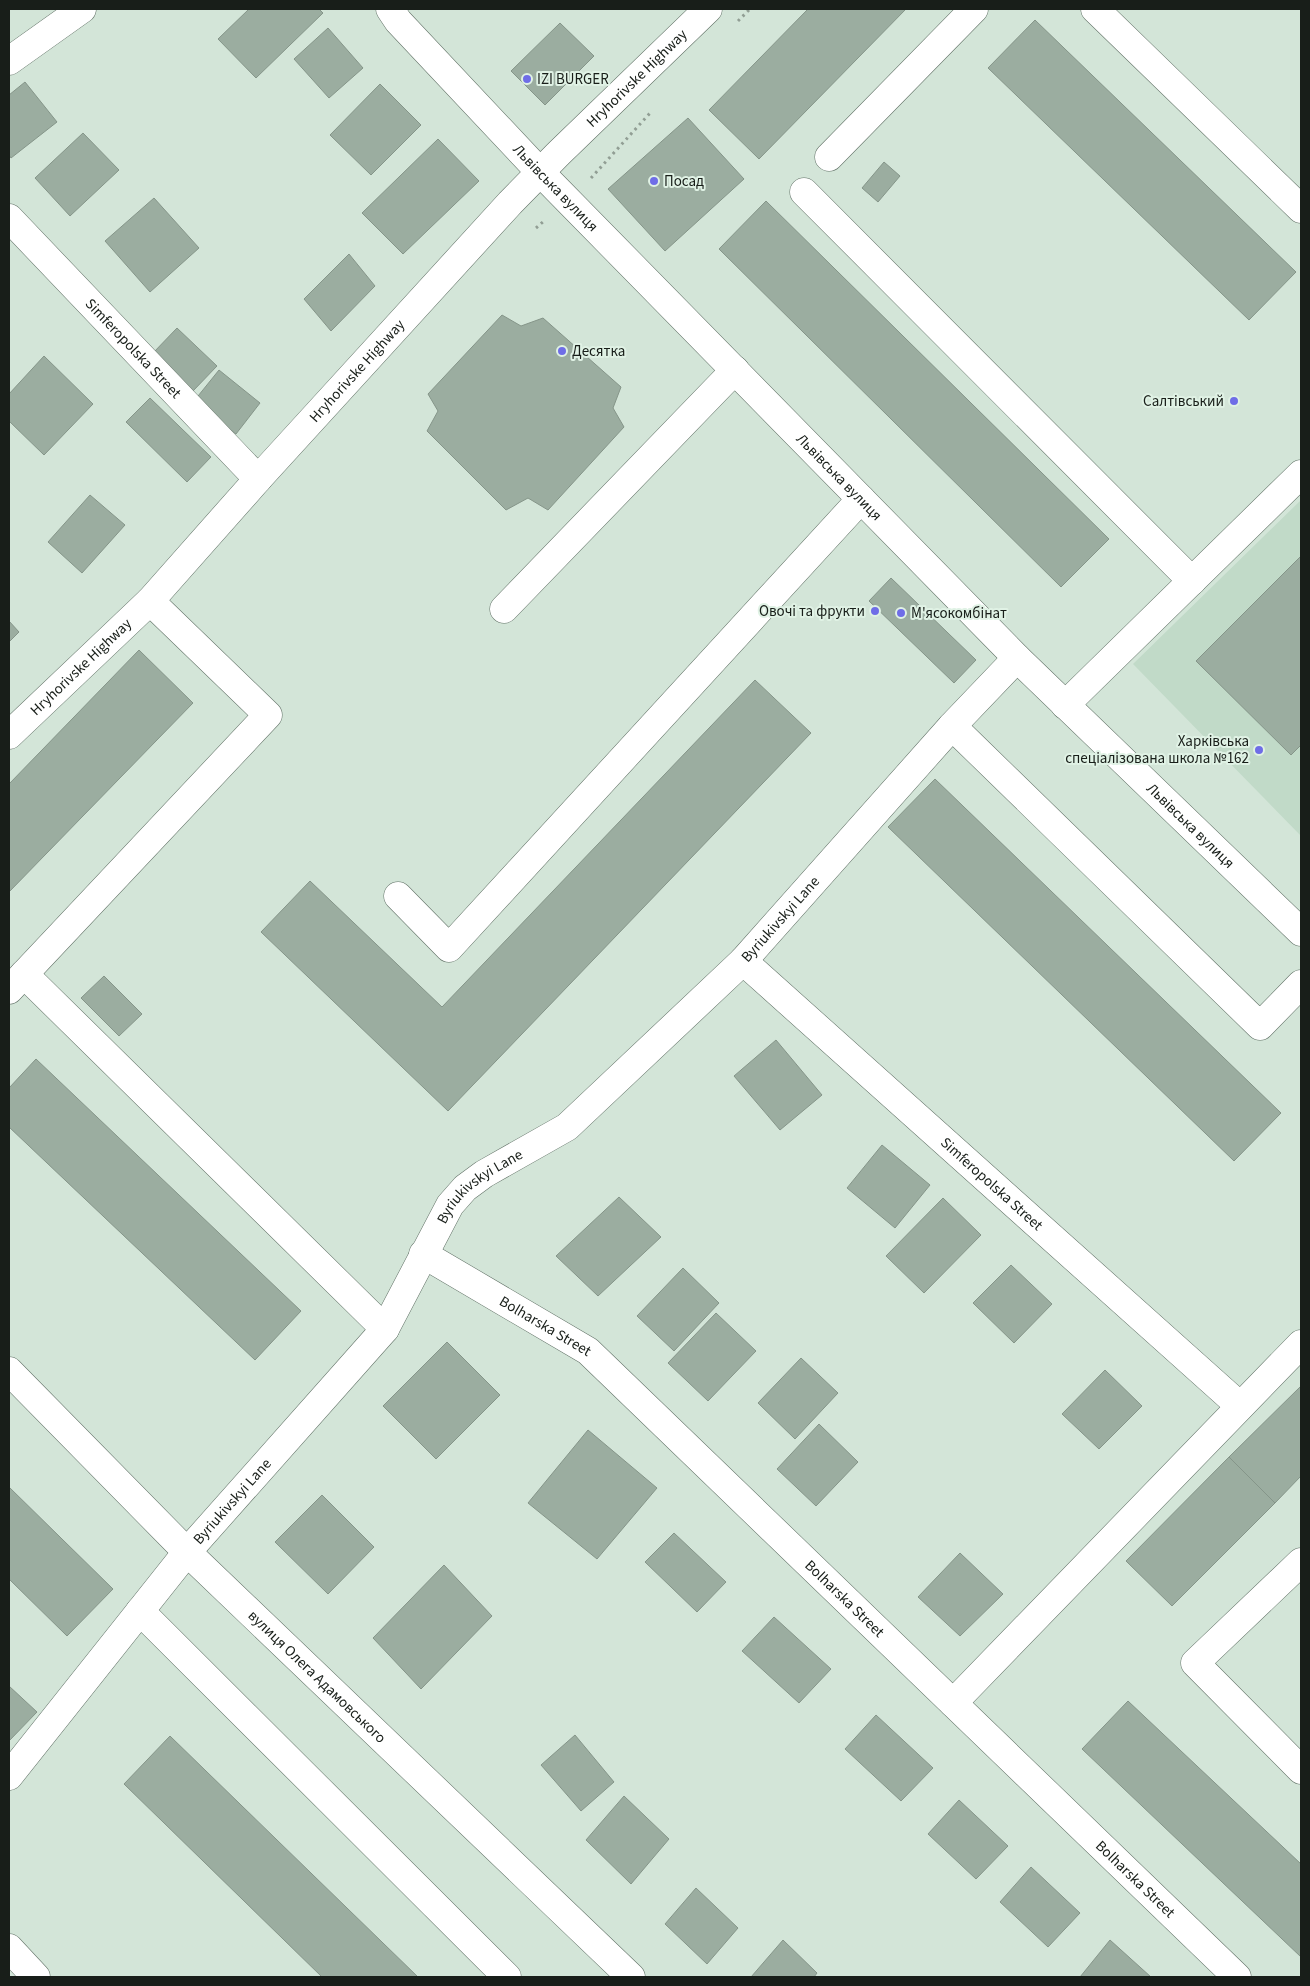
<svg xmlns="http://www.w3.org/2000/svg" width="1310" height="1986" font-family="'Source Sans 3',sans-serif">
<rect width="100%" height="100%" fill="#d3e5d8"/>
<path fill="#c1dac8" d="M1301,500v336l-168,-172z"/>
<path fill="#9bada0" stroke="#859589" d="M249,9h70l4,4 -67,65 -38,-39z
M808,9h98l-147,150 -50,-49z
M1035,20l261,252 -47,48 -261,-252z
M560,23l34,33 -49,49 -34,-34z
M328,28l35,40 -34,30 -35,-39z
M25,82l32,40 -46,36 -2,-3v-60z
M380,84l41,41 -50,50 -41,-40z
M688,118l56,61 -79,72 -57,-62z
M83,133l36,37 -49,46 -35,-38z
M438,139l41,42 -76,73 -41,-41z
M884,162l16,14 -22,26 -16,-14z
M154,198l45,50 -49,44 -45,-51z
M766,201l343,338 -48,48 -342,-338z
M349,254l26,32 -44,45 -27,-32z
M502,315l19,11 22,-8 78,69 -8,21 11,19 -76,83 -20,-12 -22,12 -79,-79 11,-20 -10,-17z
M177,328l40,38 -24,25 -40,-38z
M44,356l49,48 -49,51 -35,-34v-27z
M219,370l41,33 -24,31 -42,-33z
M150,398l61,59 -24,25 -61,-60z
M90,495l35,30 -43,48 -34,-31z
M1301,556v189l-10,10 -95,-94z
M891,578l85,82 -22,23 -85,-82z
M9,621l10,11 -10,10z
M139,650l54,53 -184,189v-108z
M755,680l56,53 -363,378 -187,-179 49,-51 132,126z
M935,779l346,334 -47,48 -346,-334z
M104,976l38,38 -23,22 -38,-38z
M776,1040l46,55 -42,35 -46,-54z
M36,1059l265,252 -46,49 -246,-233v-39z
M882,1145l48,40 -35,43 -48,-40z
M619,1197l42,40 -63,59 -42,-40z
M943,1198l38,37 -57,58 -38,-37z
M1011,1265l41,39 -38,39 -41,-40z
M683,1268l36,35 -45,48 -37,-35z
M716,1313l40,38 -48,50 -40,-38z
M447,1342l53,53 -64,64 -53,-53z
M801,1358l37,35 -43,46 -37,-36z
M1105,1370l37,36 -43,43 -37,-35z
M1301,1386v90l-26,27 -46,-46z
M819,1424l39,38 -42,44 -39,-37z
M588,1430l69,58 -60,71 -69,-56z
M1229,1457l46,46 -103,103 -46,-45z
M9,1487l104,102 -46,47 -58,-57z
M322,1495l52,52 -46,47 -53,-52z
M674,1533l52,49 -29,30 -52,-50z
M960,1553l43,41 -43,42 -42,-39z
M444,1565l48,51 -71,73 -48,-51z
M774,1617l57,52 -32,34 -57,-52z
M9,1686l28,26 -28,29z
M1128,1701l173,163v93l-219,-208z
M876,1715l57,53 -32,33 -56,-52z
M575,1735l39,47 -33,29 -40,-46z
M170,1736l248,241h-96l-198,-193z
M624,1796l45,43 -38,45 -45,-44z
M959,1800l49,46 -32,33 -48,-45z
M1031,1867l49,46 -32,34 -48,-45z
M696,1888l42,40 -31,36 -42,-40z
M783,1940l34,33 -3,4h-63z
M1110,1940l41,37h-71z"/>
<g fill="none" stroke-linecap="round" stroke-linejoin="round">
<defs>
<g id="minor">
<path id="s1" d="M390,9l8,12 142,151 477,486 284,274"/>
<path d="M1095,9l206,200"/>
<path d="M9,61l73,-52"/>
<path d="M829,157l145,-148"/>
<path d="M804,192l388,389"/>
<path id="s2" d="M9,218l249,261"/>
<path d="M504,609l231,-239"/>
<path d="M1065,705l236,-231"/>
<path d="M952,726l308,300 41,-42"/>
<path id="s3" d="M9,735l141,-134 108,-122 252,-276 48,-49 150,-145"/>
<path d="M398,896l51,52 412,-449"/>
<path id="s4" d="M743,961l497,445"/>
<path d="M24,974l361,355"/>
<path d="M9,990l259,-275 -118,-114"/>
<path id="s5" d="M423,1254l165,97 649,626"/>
<path id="s6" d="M9,1371l178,181 444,425"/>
<path d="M1301,1562l-106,101 106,107"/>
<path d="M140,1611l367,366"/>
<path d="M953,1703l348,-359"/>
<path id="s7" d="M9,1776l178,-224 198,-223 65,-124 15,-17 19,-14 83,-47 176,-166 209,-235 65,-68"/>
<path d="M9,1948l27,29"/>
</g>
</defs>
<use href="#minor" stroke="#617166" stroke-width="29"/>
<path stroke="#919e94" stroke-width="3" stroke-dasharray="2.5 4" stroke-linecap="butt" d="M738,21l12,-12
M591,178l60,-66
M536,228l8,-7"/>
<use href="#minor" stroke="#fff" stroke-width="28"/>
</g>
<g fill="#6f6de7" stroke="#e0f2e5" stroke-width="2">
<circle cx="527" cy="79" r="5"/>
<circle cx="654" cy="181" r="5"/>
<circle cx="562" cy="351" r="5"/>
<circle cx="1234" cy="401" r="5"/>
<circle cx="875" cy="611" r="5"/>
<circle cx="901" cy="613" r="5"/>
<circle cx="1259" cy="750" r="5"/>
</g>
<g text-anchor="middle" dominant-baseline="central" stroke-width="4" stroke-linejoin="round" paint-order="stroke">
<g font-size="15" fill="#181e19" stroke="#e0f2e5">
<text stroke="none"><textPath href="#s3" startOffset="909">Hryhorivske Highway</textPath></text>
<text stroke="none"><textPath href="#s1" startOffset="244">Львівська вулиця</textPath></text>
<text stroke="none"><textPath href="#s2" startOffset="180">Simferopolska Street</textPath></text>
<text stroke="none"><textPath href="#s3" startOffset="504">Hryhorivske Highway</textPath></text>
<text stroke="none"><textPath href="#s1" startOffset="649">Львівська вулиця</textPath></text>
<text stroke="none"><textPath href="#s3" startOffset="99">Hryhorivske Highway</textPath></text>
<text stroke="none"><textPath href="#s1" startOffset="1144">Львівська вулиця</textPath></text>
<text stroke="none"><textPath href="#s7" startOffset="1164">Byriukivskyi Lane</textPath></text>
<text stroke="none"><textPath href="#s4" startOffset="334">Simferopolska Street</textPath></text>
<text stroke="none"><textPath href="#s7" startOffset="759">Byriukivskyi Lane</textPath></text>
<text stroke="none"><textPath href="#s5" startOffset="142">Bolharska Street</textPath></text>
<text stroke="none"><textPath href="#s7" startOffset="354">Byriukivskyi Lane</textPath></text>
<text stroke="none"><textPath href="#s5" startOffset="548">Bolharska Street</textPath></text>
<text stroke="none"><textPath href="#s6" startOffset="434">вулиця Олега Адамовського</textPath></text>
<text stroke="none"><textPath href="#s5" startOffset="952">Bolharska Street</textPath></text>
</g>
<g font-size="15" fill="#181e19" stroke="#e0f2e5" text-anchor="start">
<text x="537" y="79">IZI BURGER</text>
<text x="664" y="181">Посад</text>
<text x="572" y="351">Десятка</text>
<text x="1224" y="401" text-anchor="end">Салтівський</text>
<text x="865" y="611" text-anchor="end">Овочі та фрукти</text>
<text x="911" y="613">М'ясокомбінат</text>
<text x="1249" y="741" text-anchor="end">Харківська<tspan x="1249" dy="17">спеціалізована школа №162</tspan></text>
</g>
</g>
<rect width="1310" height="1986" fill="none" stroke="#181e19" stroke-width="20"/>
</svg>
